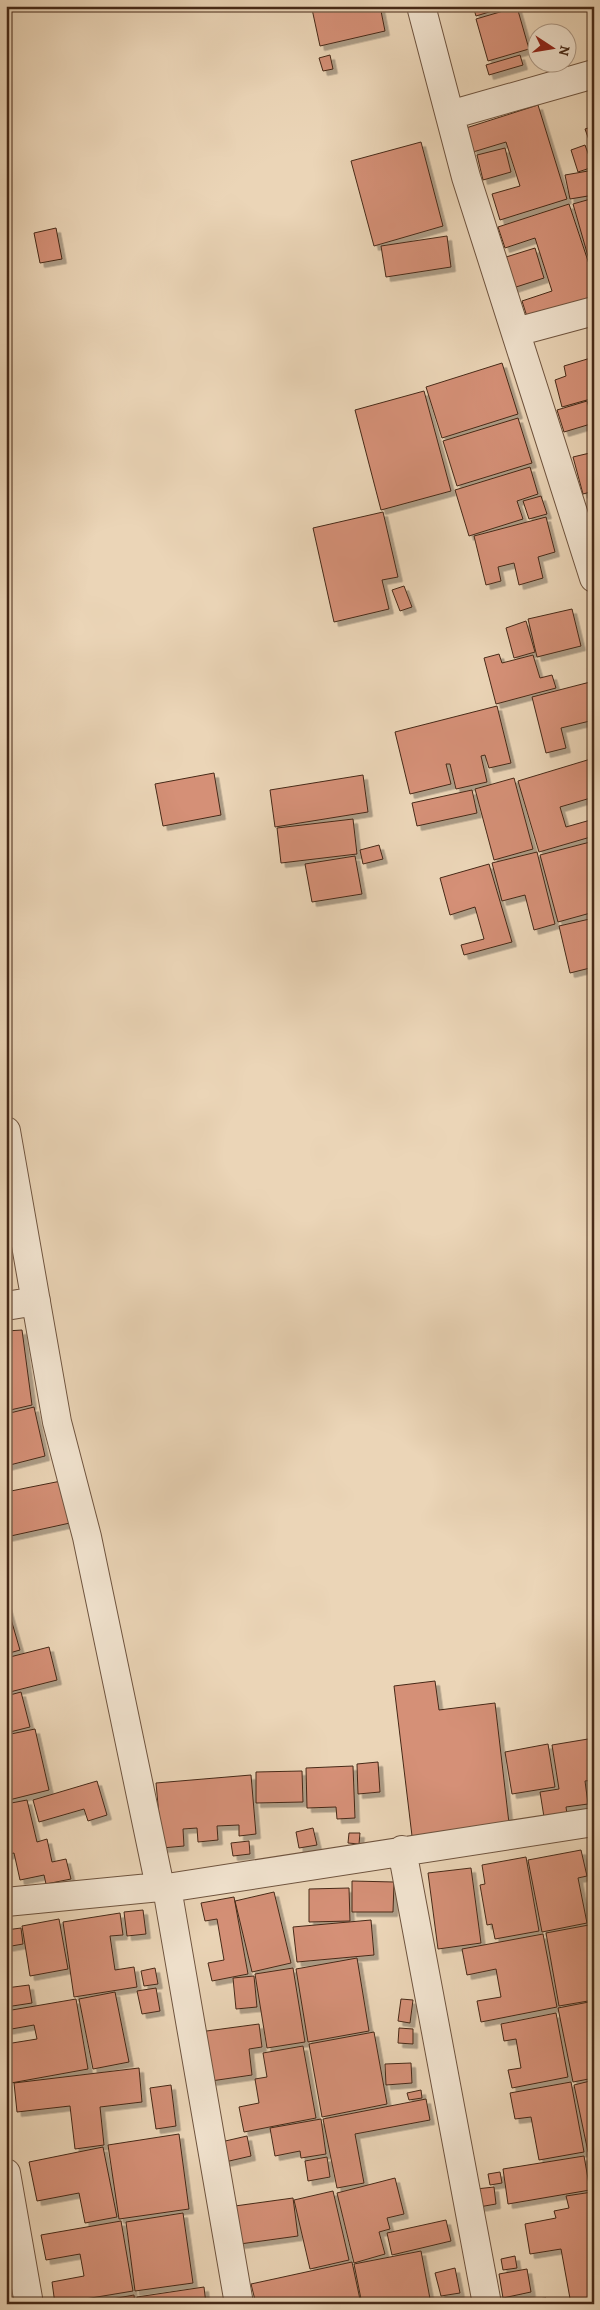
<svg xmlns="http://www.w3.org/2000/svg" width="600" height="2310" font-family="Alegreya,serif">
<defs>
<filter id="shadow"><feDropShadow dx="4.5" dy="4.5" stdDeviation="0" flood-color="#0004"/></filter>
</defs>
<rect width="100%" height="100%" fill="#ebd5b7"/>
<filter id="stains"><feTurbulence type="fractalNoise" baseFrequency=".004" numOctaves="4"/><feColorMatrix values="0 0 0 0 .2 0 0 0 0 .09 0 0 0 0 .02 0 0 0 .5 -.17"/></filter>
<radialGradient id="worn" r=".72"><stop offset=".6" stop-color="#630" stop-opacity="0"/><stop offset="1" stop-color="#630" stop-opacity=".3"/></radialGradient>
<path fill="#d59077" stroke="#462917" filter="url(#shadow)" d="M324,6h56l5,25 -65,15 -8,-37z
M473,6h36l-33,10z
M517,7l12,42 -41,12 -12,-42z
M330,55l3,14 -10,2 -4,-13z
M520,55l3,10 -34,10 -3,-10z
M538,105l29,94 -67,21 -8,-26 28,-8 -14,-44 -33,10 -7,-24z
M594,126v28l-9,-25z
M421,142l22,84 -69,20 -23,-85z
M585,145l8,22 -15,5 -7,-22z
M505,148l6,24 -28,8 -6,-25z
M594,170v25l-24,4 -5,-24z
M594,198v79l-21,-73z
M569,204l25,75v22l-65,22 -7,-22 30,-10 -17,-53 -30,10 -7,-21z
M56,228l6,31 -22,4 -6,-30z
M447,236l4,31 -65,10 -5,-31z
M535,248l9,30 -31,10 -10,-30z
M594,357v41l-32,9 -7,-27 11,-4 -2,-10z
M502,363l16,51 -76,24 -16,-51z
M424,391l27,100 -70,19 -26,-100z
M587,401l7,22 -30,9 -7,-22z
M518,418l14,45 -75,23 -14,-45z
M594,452v39l-11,3 -10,-37z
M530,467l8,27 -21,7 6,18 -54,17 -14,-46z
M541,496l6,18 -18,5 -6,-18z
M383,512l15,65 -16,3 7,29 -55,13 -21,-94z
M546,517l9,35 -17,5 5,21 -24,7 -5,-22 -16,4 3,14 -15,4 -12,-49z
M404,586l8,21 -12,4 -8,-21z
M572,609l9,37 -44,11 -9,-38z
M526,621l9,31 -21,6 -8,-30z
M499,654l3,9 31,-8 7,23 12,-3 4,13 -60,16 -12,-46z
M594,681v39l-33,8 5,20 -20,5 -14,-56z
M497,706l14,57 -22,5 -4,-13 -4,1 6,26 -31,7 -6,-25h-4l5,20 -41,10 -15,-62z
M594,758v39l-34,10 6,20 28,-8v17l-55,16 -21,-71z
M214,773l7,42 -58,11 -8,-42z
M363,775l5,37 -93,15 -5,-37z
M514,778l19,71 -39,11 -19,-71z
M472,790l5,23 -60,13 -5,-23z
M353,819l4,35 -76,9 -4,-35z
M594,841v71l-36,10 -18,-67z
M379,845l4,14 -20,5 -3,-14z
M537,852l18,72 -21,6 -9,-35 -23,6 -10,-38z
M355,856l7,38 -50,8 -7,-38z
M489,864l23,78 -48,13 -3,-10 23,-6 -9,-32 -25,8 -10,-37z
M594,918v49l-24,6 -11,-47z
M22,1330l10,75 -26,6v-80z
M34,1407l11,49 -39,10v-52z
M61,1481l9,42 -64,14v-45z
M6,1602l14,48 -14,4z
M49,1647l8,33 -51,13v-35z
M435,1681l4,29 56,-7 14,120 -97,13 -18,-150z
M21,1692l9,35 -24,6v-37z
M35,1729l14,61 -40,10 -3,-13v-52z
M594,1738v42l-9,1 3,23 -22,3 1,7 -23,3 -4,-25 19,-3 -7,-44z
M548,1744l7,43 -43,7 -7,-42z
M378,1762l2,30 -22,2 -1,-30z
M353,1766l2,52 -18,1 -1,-12 -29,1 -1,-40z
M302,1771l1,31 -47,1v-31z
M251,1775l5,59 -17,2v-11l-22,1 1,14 -20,2 -1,-14 -14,1 1,17 -22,2 -6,-65z
M97,1781l10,34 -19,6 -4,-12 -45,13 -6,-22z
M27,1800l10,42 10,-3 5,23 14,-3 5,20 -25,5 -2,-9 -24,5 -6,-27 -8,2v-51z
M313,1828l4,17 -18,3 -3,-16z
M349,1833h11l-1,11 -11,-1z
M249,1841l1,13 -17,2 -2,-13z
M581,1850l6,26 -9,2 9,45 -45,9 -14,-72z
M526,1857l13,74 -44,8 -3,-15 -5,1 -7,-40 5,-1 -3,-19z
M471,1868l10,75 -43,6 -10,-76z
M352,1881l42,1 -1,30h-41z
M349,1888l1,33 -41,1v-33z
M274,1892l17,71 -39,9 -17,-71z
M234,1897l14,77 -36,7 -4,-18 16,-3 -7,-41 -12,2 -4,-18z
M143,1910l3,24 -19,2 -3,-24z
M120,1913l3,22 -13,1 5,34 19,-3 3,20 -63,10 -11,-75z
M59,1919l9,50 -38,7 -8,-50z
M371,1920l3,35 -77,7 -4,-35z
M594,1924v76l-35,6 -13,-73z
M21,1928l2,16 -17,3v-17z
M543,1934l14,73 -76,15 -4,-21 24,-4 -5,-28 -29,6 -5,-26z
M357,1958l12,73 -61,11 -12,-73z
M155,1968l3,16 -14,2 -3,-15z
M293,1968l12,74 -38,6 -12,-74z
M254,1976l3,31 -21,2 -3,-31z
M29,1985l3,18 -26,4v-19z
M156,1988l4,23 -18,3 -5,-23z
M115,1992l14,70 -36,7 -14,-70z
M76,1999l12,70 -77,14 -5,-39 31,-5 -3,-14 -28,5v-19z
M401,1999l12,1 -3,23 -12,-2z
M594,2001v77l-21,4 -15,-74z
M556,2013l12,64 -56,11 -4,-18 13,-2 -5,-29 -12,2 -3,-17z
M259,2024l3,23 -13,2 3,26 -41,6 -12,-49z
M399,2028l14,1v15l-15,-1z
M374,2032l13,72 -65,13 -13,-73z
M303,2046l13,72 -72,14 -5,-25 20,-4 -4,-24 12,-2 -4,-24z
M411,2063l1,20 -26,2 -1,-21z
M139,2068l3,34 -42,5 4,38 -29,4 -5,-43 -53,6 -3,-29z
M594,2080v70l-6,2 -14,-67z
M571,2082l13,70 -45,8 -8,-43 -16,2 -5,-26z
M171,2085l5,41 -20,3 -6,-41z
M421,2090l1,8 -13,2 -2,-7z
M426,2099l4,21 -75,14 9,49 -27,5 -14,-69z
M321,2119l5,35 -25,4 -1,-7 -25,5 -5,-28z
M179,2134l10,75 -70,10 -11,-74z
M247,2136l4,20 -26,6 -4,-20z
M103,2147l14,70 -32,6 -6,-30 -42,8 -8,-39z
M590,2155h4v33z
M584,2156l6,34 -82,14 -5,-35z
M327,2157l3,20 -22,4 -3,-20z
M500,2172l2,11 -12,2 -2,-11z
M395,2178l9,36 -17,4 3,11 -11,3 6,22 -31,9 -17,-70z
M494,2187l2,17 -17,3 -3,-18z
M333,2191l16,69 -39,9 -16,-69z
M592,2192l2,110 -23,2 -10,-55 -31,5 -5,-30 31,-6 -2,-7 15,-3 -3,-12z
M293,2198l5,38 -58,8 -5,-38z
M183,2213l10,70 -58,8 -9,-69z
M446,2220l5,21 -59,14 -5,-22z
M121,2221l12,70 -78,13 -3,-22 32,-6 -4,-22 -34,6 -5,-25z
M421,2251l10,53h-69l-8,-40z
M515,2256l2,12 -14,2 -2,-11z
M352,2262l9,42h-105l-5,-20z
M455,2268l5,25 -19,3 -6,-23z
M527,2269l4,23 -28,6 -4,-24z
M204,2287l2,17h-69v-7z
M134,2295l1,9h-51z
M546,2298v6h-17l-1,-4z"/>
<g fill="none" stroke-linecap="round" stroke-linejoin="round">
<defs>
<path id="minor" d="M421,6l45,171 128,401
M450,115l144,-41
M516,332l78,-21
M6,1131l51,291 30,115 73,350
M6,1306l30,-5
M402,1850l85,454
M167,1888l72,416
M6,1902l154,-15 7,1 427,-66
M6,2173l23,131"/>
</defs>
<use href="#minor" stroke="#6f543f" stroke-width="30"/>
<use href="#minor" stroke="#f2e4d0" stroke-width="28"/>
</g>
<rect width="600" height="2310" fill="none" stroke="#ebd5b7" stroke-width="25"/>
<rect x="8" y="8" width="585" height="2295" fill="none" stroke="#462917" stroke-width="2.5"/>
<rect x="12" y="12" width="575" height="2285" fill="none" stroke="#462917"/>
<g transform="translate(552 48) rotate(102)"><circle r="24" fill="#f2e4d0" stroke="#ad9986"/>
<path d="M0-4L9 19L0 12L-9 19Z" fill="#8f2418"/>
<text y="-8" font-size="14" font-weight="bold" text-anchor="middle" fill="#462917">N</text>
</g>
<rect width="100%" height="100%" filter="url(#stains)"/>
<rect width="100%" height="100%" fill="url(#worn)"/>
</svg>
